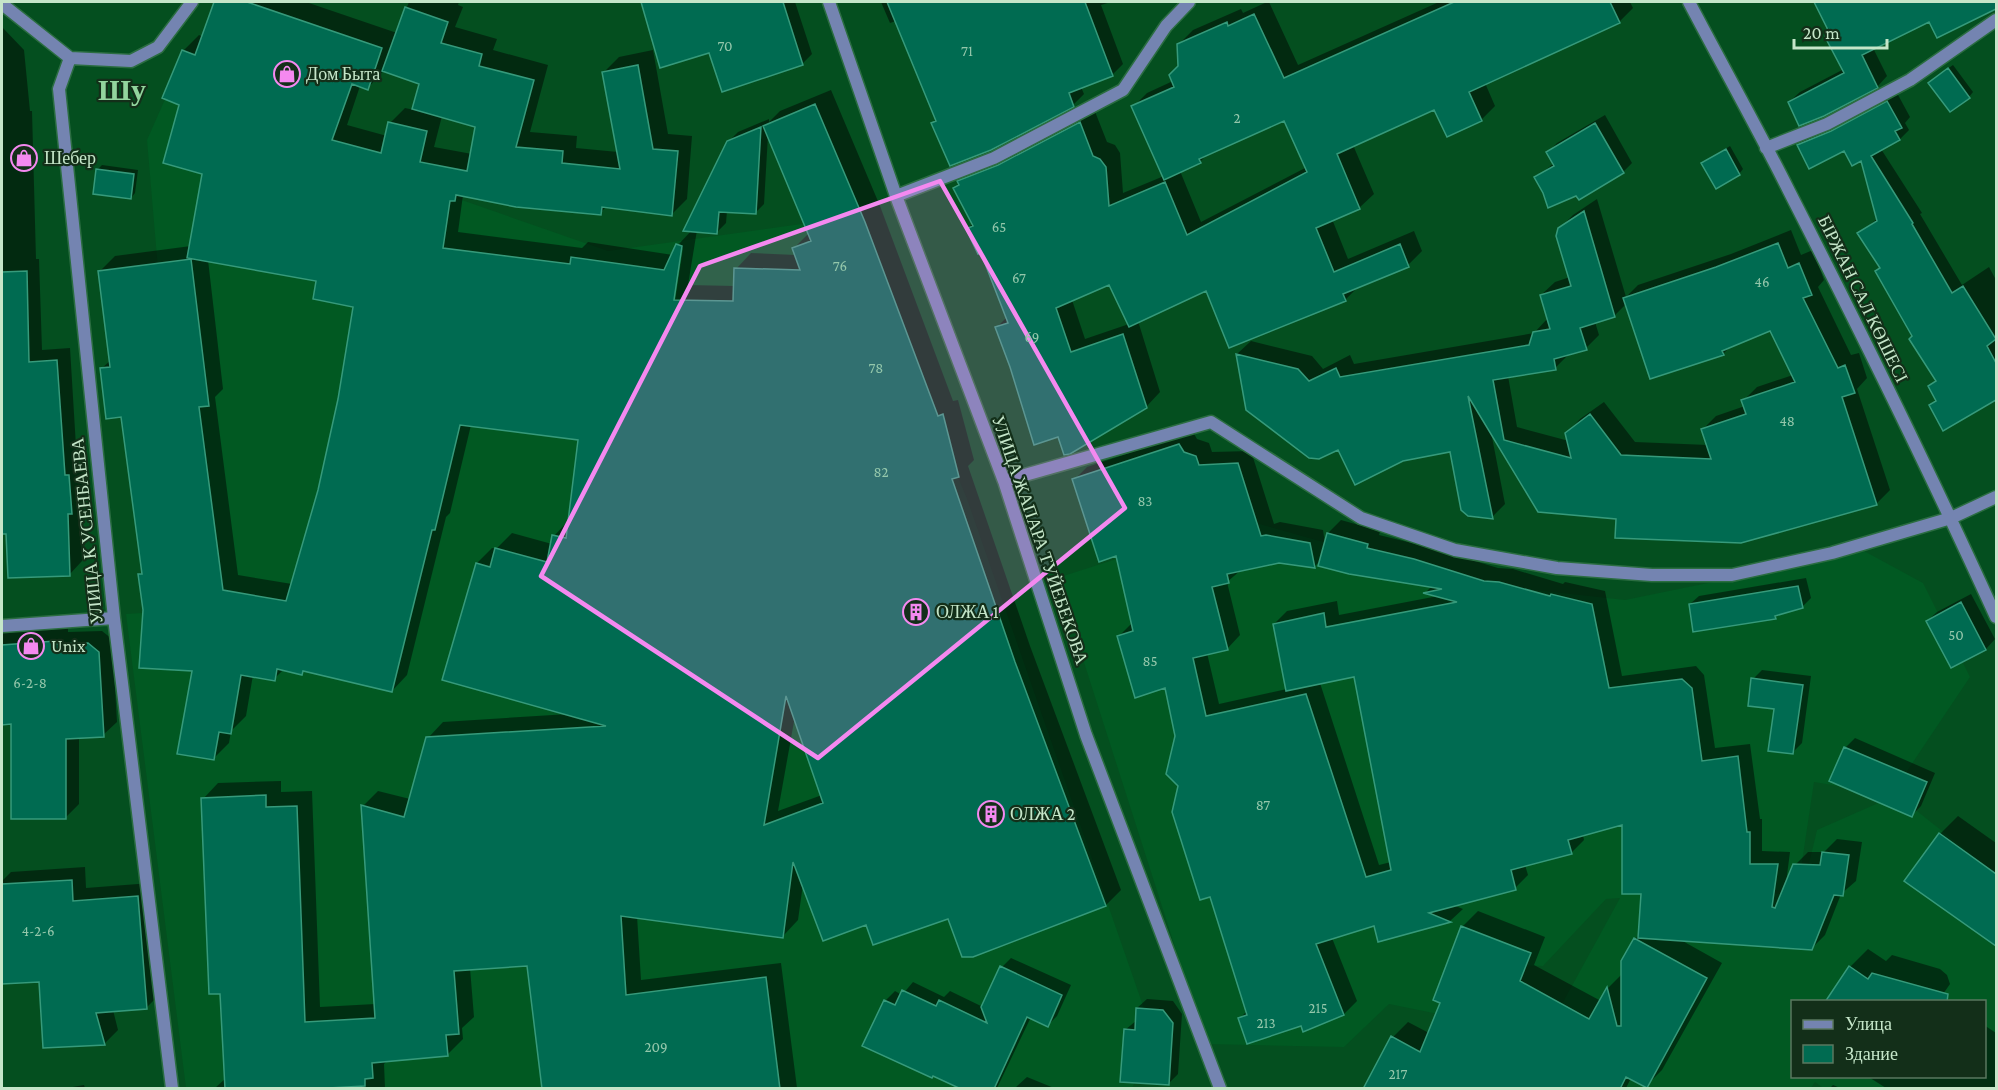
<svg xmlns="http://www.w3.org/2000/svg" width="1998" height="1090" font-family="'Crimson Pro',serif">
<rect width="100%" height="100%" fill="#044f1f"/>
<path fill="#015922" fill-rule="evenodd" d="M166,97l442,154 243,-34 116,282 189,544 -24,45h-946l-60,-474 61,-4 -40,-470z
M1242,519l223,63 160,18 239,-49 59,32 47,94 -79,118 -77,-13 -16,107 -127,7 131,-3 15,-63 75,-33 25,14 79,63v214h-173l-8,-6 -4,6h-295l104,-190 -14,1 -63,67 -75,-2 -20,52 -59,-12 -45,43 -138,-3 -149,-466zM1792,1002h192v74h-192z"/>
<path fill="#0007" fill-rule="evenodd" d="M216,2h90l91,31 12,-31h50l-1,3 5,2 -8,20 42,12 -4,11 55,15 -18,67 47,4 -1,12 42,4 -14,-80 15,-15 34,-7 15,84 24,2 -5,63 -16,16 -64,-9 -7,7 -137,-18 -5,37 124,16 6,-6 85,13 5,-10 14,-15 36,-88 10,-10 31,-13v3l11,-11 51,-21 49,116 73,195 5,-1 16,60 -6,6 62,180 91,244 -15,15 -240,18 -63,-39 -5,36 -15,16 -146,-20 4,64 140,-17 16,125h-253l-15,-124 -59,4 4,49 -12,11 1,11 -16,16 -59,5 -4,4 1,24h-170l11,-10 -4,-85 -19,-194 15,-16 63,-2v11l31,-1 8,216 55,-3 -12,-198 15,-15 32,8 18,-61 15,-16 126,-8 -92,-151 15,-15 4,1 16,-16 40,11 2,-8 15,-16 11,-81 -109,-14 -21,88 -4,4 -39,158 -15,16 -87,-21 -3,3 -18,-4 -10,10 -21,-4 -7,41 -15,15 -2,12 -16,16 -19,-89 -50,-60 -4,-36 3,-3 -21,-156 -20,-47 9,-8 -11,-89 15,-15 76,-10 13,-73 -23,-68 -17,-8 20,-47 15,-15 4,2zM384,70l37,13 -7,27 -9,-2 -15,15 -3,13 -40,-11 13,-39 7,3zM442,116l35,10 -5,28 -38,-7zM768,135l41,98 -15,15 2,7 -45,-2 -15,16 -1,17 -47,-1 9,-55 20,2 9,-9 1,-12 28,2 9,-9zM683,248l-9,60 -3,-1 8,-55zM208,260l110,20 37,26 -15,93 -21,91 -27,94 -54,-9 -23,-178 8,-8zM795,716l27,79 -44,16z
M643,2h152l17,52 -10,10 -93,-13 -48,15z
M881,2h230l-10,3 22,59 -11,11 -31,12 3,7 -11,11 -140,19 4,-4 -41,-99 -6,2z
M1267,2h2l29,63 141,-63h191l3,6 -14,14 -134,61 10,23 -14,14 -46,-12 -82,37 21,49 -15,14 -27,11 16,40 66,-28 8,20 -14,14 -49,21 -14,14 -138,-11 -69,32 22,71 -14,15 -87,28 -48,-68 -14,-40 10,-10 -26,-66 -14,-22 6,-6 -18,-34 5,-5 -1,-2 14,-15 121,-58 13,33 8,3 5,8 3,40 41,-17 -31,-69 14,-14 26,-12 6,-15v-22l14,-14 48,-21 2,4zM1285,119l22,48 -106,55 -21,-51 20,-9 8,-9zM1110,283l19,41 -44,15 -13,-39z
M1815,2h179l-5,3 -59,15 -57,28 14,28 -10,11 -88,15 11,-10 44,-23 -14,-39z
M2,27l22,23 6,61h2l4,148h3l3,91 28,-2 7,115h5l2,36 -4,4 2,58 -13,14 -61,-43 -6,1z
M1953,65l20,27 -4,5 -35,-19z
M1897,93l13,24 -5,6 4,7 -9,9 -19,10 41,64 -2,1 42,71 27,-18 7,13v121l-52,29 -14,-25 7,-6 -8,-13 8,-7 -60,-108 4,-4 -22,-33 19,-16 -16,-59 -17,-10 -47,-4 9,-9z
M1605,115l27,48 -9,9 -46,22 -32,-1 -9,-15 18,-15 -6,-11 9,-9z
M1730,146l13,23 -4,5 -36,-11z
M102,165l36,5 -3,23 -4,5 -34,-28z
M1597,199l29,98 12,-12 93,-31 60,-24 10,25 12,-5 11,30 -6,7 33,68 8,-2 8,25 -10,11 33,101 -14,14 -258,13 -127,-85 14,72 -13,13 -40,-67 -113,-2 -92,-39 -10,-55 14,-13 61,15 11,13 27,-14 4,9 180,-31 14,-15 -7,-23 14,-13 15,-5 -11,-48 14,-14zM1626,304l97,50 8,-8 40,-17 22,46 -36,12 -14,14 2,5 -29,10 -13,13 5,16 -73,-3 -31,-40 -24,17 -13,14 2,8 -52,-14 -9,-51 47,-8 13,-13 18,-7 13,-13 -4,-13 19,-6z
M1193,432l4,7 12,4 3,9 39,-1 23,73 6,-2 43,8 2,13 3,-10 13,-13 39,11 -1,4 49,12 70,21 15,1 50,15 2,-2 40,9 17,85 74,-10 8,9 11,73 35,-4 10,75h2v32l28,1 -4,31 9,-18 13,-13h16l13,-13 25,3 -6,39 -15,13 -16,41 -14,14 -132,-10 43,24 -60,107 -16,16 -15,-8 -5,10h-261l28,-51 15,-15 21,11 13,-31 20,-75 16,-16 67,26 -11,28 67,36 7,-13 15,-15 12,-34 5,-5 3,-42 -19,-69 -41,12 1,5 -13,13 -46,12 3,10 -13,13 -62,17 10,4 -13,12 -70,19 -4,-16 -44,14 25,63 -13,13 -104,4 7,-7 -67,-225 -3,-50 -11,-49 -48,-50 14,-14 -15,-69 -43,-74 13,-13zM1279,561l35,6 6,-6 112,25 -6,6 12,4 -99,19 -2,-14 -50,10 -13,13 13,65 -68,15 -12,-51 20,-4 13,-14 -13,-53 14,-12zM1355,676l36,186 -12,3 -59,-182z
M1806,578l5,20 -9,9 -23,7 -4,3 -85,-13 9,-8z
M1971,594l24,45 -9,10 -34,17 -25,-45 10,-9z
M68,628v4l34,-1 10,8 5,83 -14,13 -24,1v68l-13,13 -53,-95 -11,1v-90z
M1762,670l49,6 -9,67 -9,9 -18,-44 -22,-29z
M1855,738l80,35 -14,33 -9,9 -67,-67z
M1958,816l38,27v101l-89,-63 33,-47z
M85,867l1,21 65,-5 9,111 -13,13 -34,3 5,20 -13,13 -61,4 -3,-67 -38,3 -1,-102 9,-9z
M1868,949l18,12 6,-6 48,14 7,6 3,9 -9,13 7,5h-121l23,-35z
M1011,958l60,27 -14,31 -9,9 -17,-8 -34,71h-33l-79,-87 10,-10 7,4 11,-13 31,15 6,-6 33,16 19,-40z
M1147,999l26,2 9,13 -4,60 -9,9 -44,-53 12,-10v-12z
M1984,1025l12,8v55h-110l-19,-12h117z
M1027,1077l27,11h-39z
M84,1085l1,3h-18z
M1833,1085l7,3h-10z"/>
<path fill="#006b51" stroke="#369a7b" stroke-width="1.5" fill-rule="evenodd" d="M214,2h33l135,46 -14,42 -16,-6 -20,56 49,13 7,-31 39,9 -7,31 47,9 8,-44 -63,-18 7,-25 -37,-13 23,-64 43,15 -7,21 41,11 -3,12 55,14 -18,67 47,4 -1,12 58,6 -18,-97 36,-7 15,84 25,2 -6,65 -70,-9 -1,8 -85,-8 -60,-12 -1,6h-5l-7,47 127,16 1,-7 93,13 12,-26 6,2 -8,54 59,1 1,-33 66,2 -8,-22 19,-7 -48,-115 52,-22 50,118 73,194 5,-2 16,63 -7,2 63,183 91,244 -133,51h-11l-14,-38 -75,26 -7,-20 -43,16 -30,-79 -10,76 -162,-22 5,79 140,-18 14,112h-238l-15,-123 -73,5 5,63 -13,1 2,21 -76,7 1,15 -8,1v7l-55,3h-85l-5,-95h-11l-8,-196 65,-3v12l31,-1 8,216 70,-4 -14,-213 43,12 22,-80 180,-11 -164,-46 34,-117 14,4 5,-19 52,14 5,-27 14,3 12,-98 -118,-15 -25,105h-3l-40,162 -89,-21 -1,4 -25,-6 -2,12 -34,-6 -10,59 -12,-2 -5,28 -37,-6 15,-83 -53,-3 4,-58 -5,-36h4l-21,-157 -15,2 -6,-51 10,-1 -12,-96 93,-12 18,147 -10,1 24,183 63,11 32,-111 20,-91 15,-92 -40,-8 3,-18 -129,-23 15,-84 -39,-11 16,-58 -17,-7 20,-48 13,5zM786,696l37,107 -59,22z
M641,2h142l20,63 -81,27 -13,-39 -49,15z
M887,2h198l28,74 -44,17 5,14 -83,43 -41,16 -19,-43 5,-2z
M1454,2h156l10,21 -151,69 13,29 -35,16 -13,-27 -97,44 23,55 -44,19 18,44 66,-28 9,23 -66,27 3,7 -117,47 -23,-57 -77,36 -20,-42 -53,23 15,44 52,-18 24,74 -77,46 -6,1 -6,-18 -24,8 -24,-78 -15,-40 13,-4 -27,-70 -3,1 -12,-25 7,-3 -20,-38 6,-3 -2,-4 41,-16 82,-43 13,34 7,3 6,8 3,39 56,-24 22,53 120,-63 -23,-51 -85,38 2,4 -37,17 -33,-74 43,-19 -5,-12 9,-9 -1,-22 50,-22 1,4 26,-12 30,64z
M1814,2h182v7l-59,29 -8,-16 -67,33 16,33 -54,28 -25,10 -11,-24 56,-29 -19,-36 3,-7z
M1948,68l22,30 -20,14 -22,-29z
M1887,101l15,27 -7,3 5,9 -29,16 42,67 -1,1 40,69 11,-7 33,53 -9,7 9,17v37l-53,31 -14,-26 7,-4 -8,-15 8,-5 -27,-42 3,-3 -37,-65 5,-3 -23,-35 20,-12 -16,-60 -9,5 -8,-15 -35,18 -12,-24 34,-14z
M1595,123l29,50 -45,27 -3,-4 -28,12 -5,-15 -9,-16 20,-11 -8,-14z
M761,127l-5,87 -37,-2 -2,22 -34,-3 44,-90z
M1726,149l14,26 -24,14 -15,-26z
M96,169l38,5 -3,25 -38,-5z
M1584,211l31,106 -35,11 7,22 -33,9 2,11 -63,10 11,60 67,18 -6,-25 25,-19 31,41 90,4 -10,-30 45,-15 -5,-14 54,-18 -25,-51 -48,20 2,4 -74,24 -27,-81 93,-31 62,-24 10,25 11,-5 13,32 -9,3 35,70 7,-3 10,28 -13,4 35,108 -136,38 -126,-5 1,-19 -78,-7 -70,-116 25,123 -25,-3 -7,-6 -11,-58 -47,9 -48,24 -17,-35 -19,9 -10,-1 -63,-48 -10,-56 62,15 11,12 27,-13 4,9 189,-32 4,-13 17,-3 -10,-34 31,-9 -15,-50 2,-8z
M27,271l2,91 28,-2 8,115h4l3,39h-4l2,62 -62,2 -2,-44h-4v-262z
M1179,444l5,8 12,4 3,9 39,-2 23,73 5,-1 44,8 5,25 -36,-5 -52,11 2,9 -17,4 16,63 -35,8 13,58 100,-22 60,183 25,-7 -37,-193 -68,14 -13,-67 51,-11 2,14 131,-25 -34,-9 19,-4 -93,-15 -31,-8 9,-33 41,11 -1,4 47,11 70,22 15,1 51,14 1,-2 41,10 17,84 73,-9 10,9 10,73 36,-5 9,76h3v32h28l-6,43 3,1 18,-44 27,1 2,-13 27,3 -6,41 -9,-1 -22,55 -174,-12 3,-44h-19v-69l-54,15 4,14 -61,16 5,20 -87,23 22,9 -73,20 -4,-16 -58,18 28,71 -41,17 -2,-6 -54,18 -9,-26 9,-3 -37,-118 -10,3 -28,-88 6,-26 -12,-12 9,-38 -10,-48 -30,10 -18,-62 16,-5 -17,-75 -17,6 -27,-83z
M1798,586l5,22 -28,8 1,3 -83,13 -4,-28z
M1961,602l25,48 -35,18 -25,-47z
M55,641l1,3 32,-1 11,9 5,85 -38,2v80h-55v-95l-9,1v-80z
M1751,678l52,7 -10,69 -25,-3 6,-42 -26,-3z
M1844,747l83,35 -15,35 -83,-36z
M1939,833l57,41v72l-92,-65z
M72,880l1,21 65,-5 9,113 -51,4 9,32 -62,3 -4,-66 -37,2v-100z
M1461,926l70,27 -11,28 69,38 18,-32 10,39h4v-65l13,-23 73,40 -60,110 -21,-11 -6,12h-257l28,-53 29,16 20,-49 -7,-3z
M1000,966l62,29 -14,32 -21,-10 -33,72h-33l-28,-13 -1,2 -70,-32 22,-46 11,5 7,-15 34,16 3,-6 48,23 -6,-16z
M1849,966l19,13 4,-6 76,21 -1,8h-122z
M1136,1008l27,2 10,13 -4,62 -49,-3 4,-53 11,1z"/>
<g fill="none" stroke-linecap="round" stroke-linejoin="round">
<defs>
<path id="minor" d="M829,2l67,194 108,285 82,254 134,353
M1689,2c33,63 68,125 100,189 72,141 142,283 207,426
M2,4l68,54
M70,58l-11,31 55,529 58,470
M70,58l61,3 27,-14 34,-45
M1766,148l61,-24 83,-44 86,-60
M896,196l98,-38 129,-68 43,-64 23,-24
M1004,481l207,-59 150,96 94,32 102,18 95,7h80l100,-22 119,-35 45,-21
M2,626l112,-8"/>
</defs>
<use href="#minor" stroke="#2b6d41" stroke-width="15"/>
<use href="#minor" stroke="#7484b1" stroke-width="12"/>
</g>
<path fill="#f489f0" fill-opacity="0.2" stroke="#f489f0" stroke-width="4.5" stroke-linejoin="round" d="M940,181l185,327 -307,250 -277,-182 159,-310z"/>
<defs>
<symbol id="shop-ring" viewBox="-11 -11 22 22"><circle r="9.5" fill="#132f19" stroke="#f489f0" stroke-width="1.5"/><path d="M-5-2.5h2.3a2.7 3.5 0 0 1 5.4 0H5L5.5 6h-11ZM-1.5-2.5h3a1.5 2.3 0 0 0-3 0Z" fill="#f489f0"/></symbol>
<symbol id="building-ring" viewBox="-11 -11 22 22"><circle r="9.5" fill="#132f19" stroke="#f489f0" stroke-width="1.5"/><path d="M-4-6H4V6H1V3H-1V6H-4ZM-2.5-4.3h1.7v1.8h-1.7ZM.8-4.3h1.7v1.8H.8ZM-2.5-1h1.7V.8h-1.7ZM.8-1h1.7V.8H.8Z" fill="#f489f0"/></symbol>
</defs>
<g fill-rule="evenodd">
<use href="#shop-ring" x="272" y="59" width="30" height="30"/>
<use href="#shop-ring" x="9" y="143" width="30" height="30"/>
<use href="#building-ring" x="901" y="597" width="30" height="30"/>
<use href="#shop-ring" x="16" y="631" width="30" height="30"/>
<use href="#building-ring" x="976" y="799" width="30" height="30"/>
</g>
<g text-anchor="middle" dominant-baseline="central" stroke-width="4.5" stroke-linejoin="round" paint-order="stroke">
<g font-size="15" fill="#94c7ab">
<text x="725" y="46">70</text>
<text x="967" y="51">71</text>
<text x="1237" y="118">2</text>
<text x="999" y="227">65</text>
<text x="840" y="266">76</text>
<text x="1019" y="278">67</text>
<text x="1762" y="282">46</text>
<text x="1032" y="337">69</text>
<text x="876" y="368">78</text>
<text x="1787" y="421">48</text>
<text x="881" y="472">82</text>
<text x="1145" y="501">83</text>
<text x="1956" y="635">50</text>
<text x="1150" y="661">85</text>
<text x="30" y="683">6-2-8</text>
<text x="1263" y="805">87</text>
<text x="38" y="931">4-2-6</text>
<text x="1318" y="1008">215</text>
<text x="1266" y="1023">213</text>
<text x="656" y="1047">209</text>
<text x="1398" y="1074">217</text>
</g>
<g font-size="18" fill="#c5e6c9" stroke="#132f19" text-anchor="start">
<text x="306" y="74">Дом Быта</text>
<text x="44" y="158">Шебер</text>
<text x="936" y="612">ОЛЖА 1</text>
<text x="51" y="646">Unix</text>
<text x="1010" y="814">ОЛЖА 2</text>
</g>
<g font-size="18" fill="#c5e6c9" stroke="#132f19">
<text transform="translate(1863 299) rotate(64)">БІРЖАН САЛ КӨШЕСІ</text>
<text transform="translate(87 531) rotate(-96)">УЛИЦА К УСЕНБАЕВА</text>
<text transform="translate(1040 540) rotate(71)">УЛИЦА ЖАПАРА ТУЙЕБЕКОВА</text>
</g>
<g font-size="30" font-weight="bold" fill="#92d59d" stroke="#132f19">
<text x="122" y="89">Шу</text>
</g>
</g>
<rect width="1998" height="1090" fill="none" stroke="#c5e6c9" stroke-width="6"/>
<rect x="1791" y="1000" width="195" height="78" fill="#132f19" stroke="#5a785f" stroke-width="1.5"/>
<rect x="1803" y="1020" width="30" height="9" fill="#7484b1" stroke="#5a785f" stroke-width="1.5"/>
<text x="1845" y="1030" font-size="18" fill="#c5e6c9">Улица</text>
<rect x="1803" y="1045" width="30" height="18" fill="#006b51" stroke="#5a785f" stroke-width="1.5"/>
<text x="1845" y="1060" font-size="18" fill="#c5e6c9">Здание</text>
<path d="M1794 39v9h93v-9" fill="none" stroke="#c5e6c9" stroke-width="3"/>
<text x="1803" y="39" font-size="18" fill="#c5e6c9" stroke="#132f19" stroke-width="4.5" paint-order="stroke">20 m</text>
</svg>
